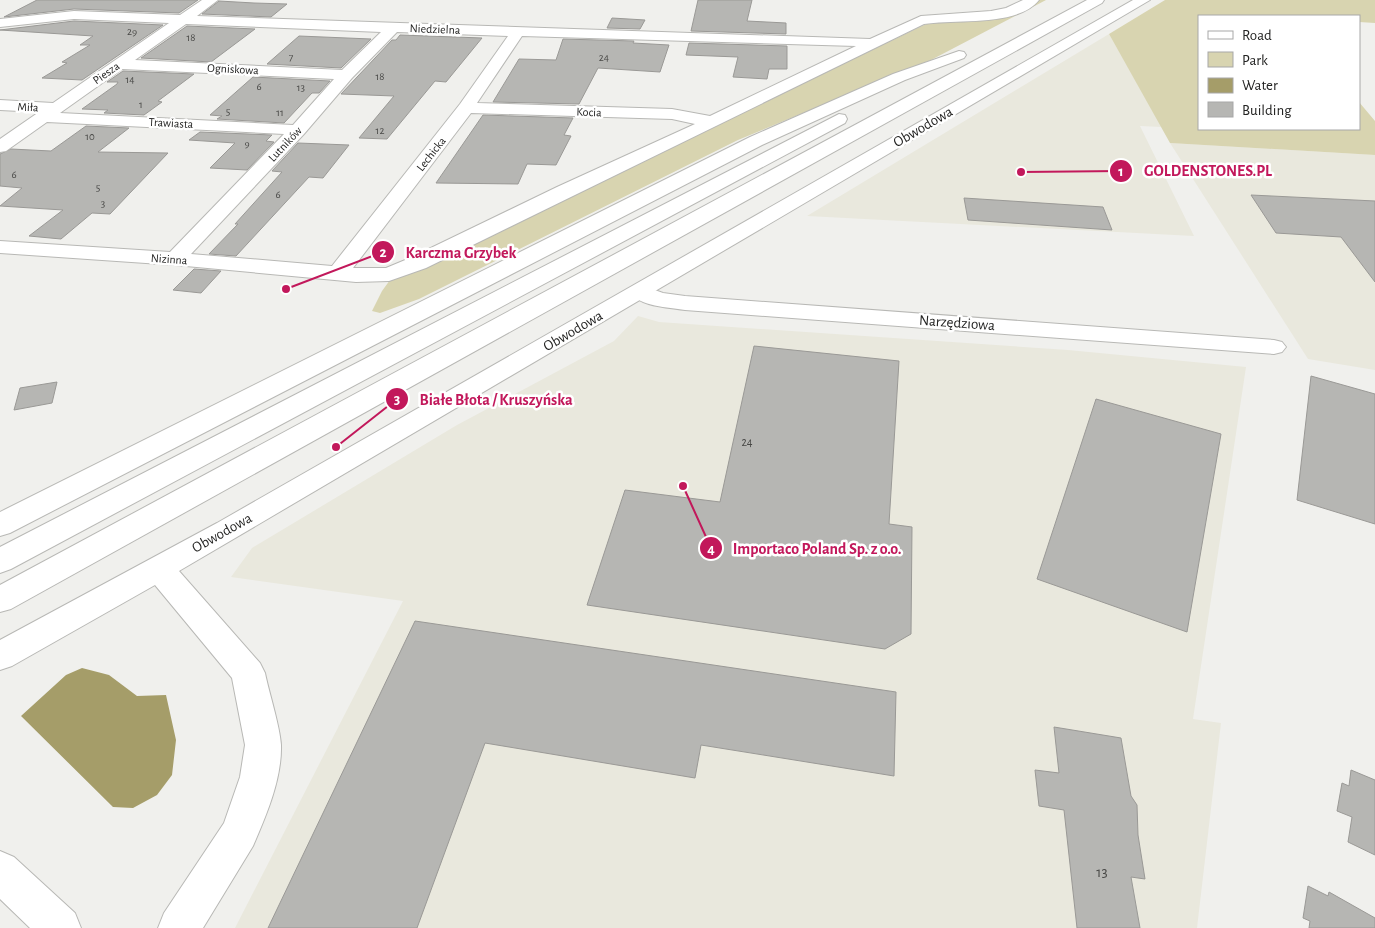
<svg xmlns="http://www.w3.org/2000/svg" width="1375" height="928" font-family="'Alegreya Sans',sans-serif">
<rect width="100%" height="100%" fill="#f0f0ed"/>
<path fill="#e9e8dd" d="M1109,34l53,93 -22,-1 54,110 -387,-20z
M1170,143l205,12v215l-67,-11z
M638,316l21,6 409,28 178,17 -53,352 28,4 -24,205h-962l168,-327 -172,-24 21,-29 205,-123 157,-84z"/>
<path fill="#d8d4b0" d="M1039,0h7l-115,60 -193,80 -319,159 -39,14 -8,-2 10,-20 8,-11 532,-254 12,-5 57,-3z
M1165,0h210v23l-16,-1v-6h-160v113h160v-27l16,19v34l-205,-12 -61,-109z"/>
<path fill="#a59d69" d="M82,668l27,7 28,21 29,-1 10,45 -4,35 -15,20 -24,13 -20,-1 -92,-91 45,-41z"/>
<path fill="#b6b6b3" stroke="#9a9996" d="M37,0h161l-19,13 -105,-4 -70,8z
M698,0h54l-5,21 39,2v11l-95,-3z
M219,1l35,2 33,1 -16,13 -69,-3z
M612,18l33,2 -5,9 -33,-1z
M74,21l89,4 -81,55 -40,-2 25,-15 -5,-1 28,-17h-10l13,-9 -93,-6z
M187,26l68,3 -44,33 -70,-4z
M400,35l82,3 -36,44 -11,-1 -48,58 -28,-1 35,-42 -53,-2 51,-54h4z
M299,36l72,3 -30,29 -74,-4z
M563,39l71,2 -1,2 36,2 -9,27 -62,-4 -19,36 -86,-2 26,-43 37,1z
M689,43l98,3v23h-18l-2,10 -34,-2 5,-20 -52,-2z
M123,71l71,3 -36,27 4,1 -18,13 -40,-2 4,-3 -26,-1 35,-25 1,-2h-11z
M253,77l77,4 -11,12h-7l-28,30 -67,-4 5,-3 -12,-1z
M483,115l90,3 -9,17 7,1 -15,29 -29,-1 -9,20 -82,-1z
M86,126l43,2 -31,24 70,1 -58,61 -18,-1 -31,26 -32,-3 34,-26 -63,-4 22,-18 -22,-2v-32l11,-5 40,2z
M200,132l72,3 -6,6 8,1 -27,28 -37,-2 25,-25 -46,-3z
M298,143l51,2 -26,33 -14,-1 -73,79 -27,-2 29,-30h-3l47,-52 -10,-1z
M1251,195l124,6v81l-34,-45 -65,-4z
M964,198l139,9 9,23 -144,-10z
M194,269l27,2 -20,22 -28,-3z
M754,346l145,15 -10,163 23,3 -1,107 -26,15 -298,-44 38,-115 95,12z
M1311,376l64,18v130l-78,-24z
M57,382l-5,21 -38,7 6,-22z
M1096,399l125,35 -34,198 -150,-53z
M415,621l481,71 -2,84 -193,-31 -6,33 -210,-35 -68,185h-149z
M1054,727l67,11 10,58 6,9 1,30 7,44 -14,-2 9,51h-63l-13,-118 -25,-4 -4,-36 24,3z
M1351,770l24,10v75l-27,-13 4,-25 -15,-6 5,-28 7,3z
M1308,886l20,10 1,-4 46,26v10h-66l1,-7 -7,-3z"/>
<g fill="none" stroke-linecap="round" stroke-linejoin="round">
<defs>
<path id="minor" d="M202,0h16l-21,16 673,23 51,-23 70,-5 15,-3 17,-8h16c-21,27 -84,19 -115,24l-498,244 -37,13 -33,1 -181,-17 -175,-12v-12l170,11 114,-118 -237,-12 -41,29 -6,1v-13l39,-27 -39,-2v-10l53,3 116,-80 -95,-4 -74,8v-8l74,-8 106,4zM186,24l195,8 -39,38 -207,-10zM397,32l111,4 -48,68 -128,162 -141,-12 113,-120 48,-56zM522,36l334,10 -146,70 -38,-7 -195,-6zM122,69l212,10 -41,46 -233,-12zM471,113l201,6 23,5 -138,63 -147,71 -24,10h-33z
M641,285l22,8 22,3 589,44 8,2 4,5 -4,5 -8,2 -589,-44c-17,-3 -45,-3 -55,-18l3,-5z"/>
<path id="tertiary" d="M1133,0h17l-971,571 81,92 5,10c4,20 15,53 16,72 1,34 -15,71 -28,101l-50,82h-45l6,-15 60,-90 16,-46 5,-32 -13,-67 -77,-93 -143,81 -12,4v-30l217,-117z
M0,851l14,6 61,56 6,15h-51l-30,-29z"/>
<path id="motorway" d="M1087,0h17l-2,3 -1091,606 -11,3v-27z
M959,51l5,1 2,3 -2,3 -59,22 -143,65 -752,388 -10,3v-24l750,-375 143,-63z
M839,114l6,1 2,4 -2,4 -834,446 -11,4v-26z"/>
</defs>
<use href="#minor" stroke="#b8b8b5" stroke-width="2"/>
<use href="#tertiary" stroke="#b8b8b5" stroke-width="2"/>
<use href="#motorway" stroke="#b8b8b5" stroke-width="2"/>
<use href="#minor" fill="#fff" fill-rule="evenodd"/>
<use href="#tertiary" fill="#fff" fill-rule="evenodd"/>
<use href="#motorway" fill="#fff" fill-rule="evenodd"/>
</g>
<g text-anchor="middle" dominant-baseline="central" stroke-width="5" stroke-linejoin="round" paint-order="stroke">
<g font-size="11" fill="#484846">
<text x="132" y="31">29</text>
<text x="191" y="37">18</text>
<text x="291" y="57">7</text>
<text x="604" y="57">24</text>
<text x="380" y="76">18</text>
<text x="130" y="79">14</text>
<text x="259" y="86">6</text>
<text x="301" y="87">13</text>
<text x="141" y="104">1</text>
<text x="228" y="111">5</text>
<text x="280" y="112">11</text>
<text x="380" y="130">12</text>
<text x="90" y="136">10</text>
<text x="247" y="143">9</text>
<text x="14" y="174">6</text>
<text x="98" y="187">5</text>
<text x="278" y="194">6</text>
<text x="103" y="203">3</text>
</g>
<g font-size="12" fill="#232322" stroke="#fff">
<text transform="translate(435 29) rotate(2)">Niedzielna</text>
<text transform="translate(233 69) rotate(3)">Ogniskowa</text>
<text transform="translate(106 73) rotate(-35)">Piesza</text>
<text transform="translate(28 107) rotate(3)">Miła</text>
<text transform="translate(589 112) rotate(2)">Kocia</text>
<text transform="translate(171 123) rotate(3)">Trawiasta</text>
<text transform="translate(285 144) rotate(-47)">Lutników</text>
<text transform="translate(431 154) rotate(-52)">Lechicka</text>
<text transform="translate(169 259) rotate(4)">Nizinna</text>
</g>
<g font-size="12" fill="#484846">
<text x="747" y="442">24</text>
</g>
<g font-size="15" fill="#232322" stroke="#fff">
<text transform="translate(923 127) rotate(-30)">Obwodowa</text>
<text transform="translate(957 323) rotate(4)">Narzędziowa</text>
<text transform="translate(573 331) rotate(-30)">Obwodowa</text>
<text transform="translate(222 533) rotate(-29)">Obwodowa</text>
</g>
<g font-size="15" fill="#484846">
<text x="1102" y="872">13</text>
</g>
</g>
<path fill="none" stroke="#c2185b" stroke-width="2" d="M1021 172L1121 171M286 289L383 252M336 447L397 399M683 486L711 548"/>
<g fill="#c2185b" stroke="#fff" stroke-width="2">
<circle cx="1021" cy="172" r="5"/>
<circle cx="286" cy="289" r="5"/>
<circle cx="336" cy="447" r="5"/>
<circle cx="683" cy="486" r="5"/>
<circle cx="1121" cy="171" r="12"/>
<circle cx="383" cy="252" r="12"/>
<circle cx="397" cy="399" r="12"/>
<circle cx="711" cy="548" r="12"/>
</g>
<g font-size="15" text-anchor="middle" font-weight="bold" fill="#fff">
<text x="1121" y="176">1</text>
<text x="383" y="257">2</text>
<text x="397" y="404">3</text>
<text x="711" y="554">4</text>
</g>
<g font-size="16" text-anchor="middle" font-weight="bold" fill="#c2185b" stroke="#fff" stroke-width="5" stroke-linejoin="round" paint-order="stroke">
<text x="1208" y="176">GOLDENSTONES.PL</text>
<text x="461" y="258">Karczma Grzybek</text>
<text x="496" y="405">Białe Błota / Kruszyńska</text>
<text x="817" y="554">Importaco Poland Sp. z o.o.</text>
</g>
<rect x="1198" y="15" width="162" height="115" fill="#ffffff" stroke="#a7a7a7"/>
<rect x="1208" y="31" width="25" height="8" fill="#ffffff" stroke="#a7a7a7"/>
<text x="1242" y="40" font-size="15" fill="#232322">Road</text>
<rect x="1208" y="52" width="25" height="15" fill="#d8d4b0" stroke="#a7a7a7"/>
<text x="1242" y="65" font-size="15" fill="#232322">Park</text>
<rect x="1208" y="78" width="25" height="15" fill="#a59d69" stroke="#a7a7a7"/>
<text x="1242" y="90" font-size="15" fill="#232322">Water</text>
<rect x="1208" y="102" width="25" height="15" fill="#b6b6b3" stroke="#a7a7a7"/>
<text x="1242" y="115" font-size="15" fill="#232322">Building</text>
</svg>
